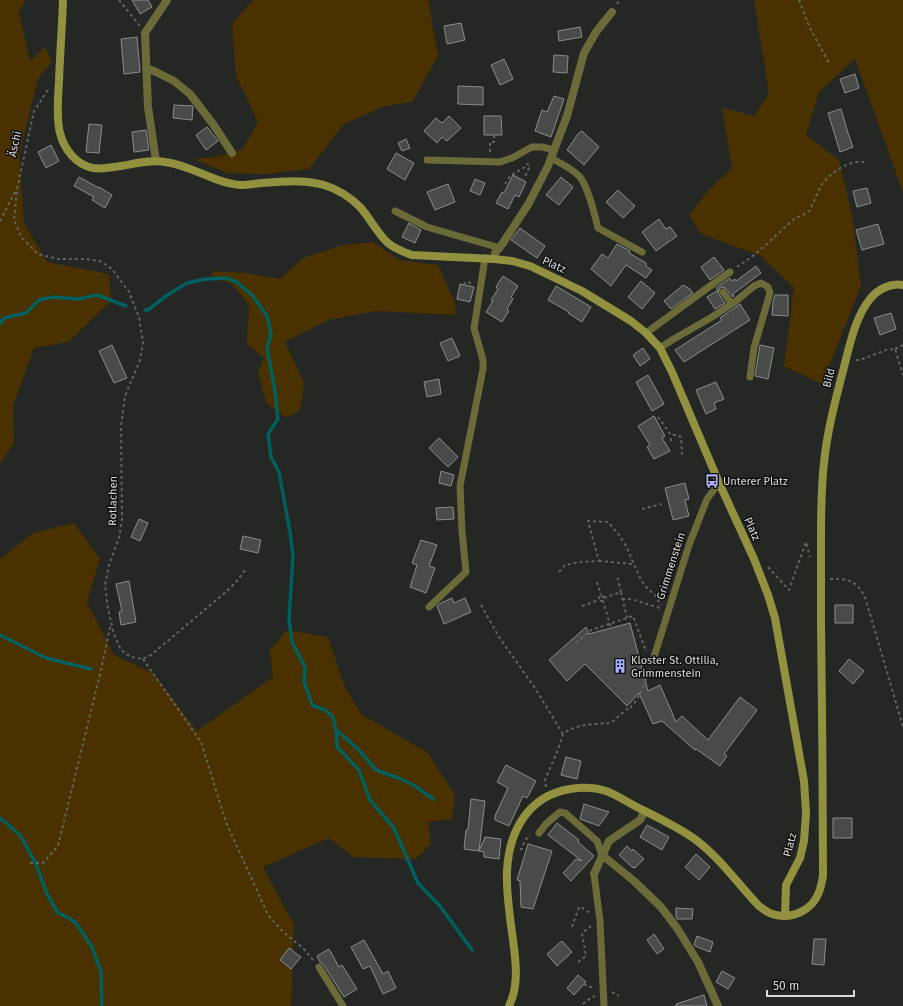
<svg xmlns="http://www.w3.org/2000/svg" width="903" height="1006" font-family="'Fira Sans',sans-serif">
<rect width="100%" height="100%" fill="#252725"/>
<path fill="#4a3200" d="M0,0h25l-6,13 11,48 15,-14 7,14 -14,18 -19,76 5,68 23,39 62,12 2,27 -43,41 -34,6 -21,58 1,37 -14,21z
M253,0h175l10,56 -26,46 -27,4 -41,18 -35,45 -44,5 -38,-1 -33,-14 21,-2 27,-7 16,-28 -22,-46 -4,-52z
M754,0h149v192l-48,-133 -36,33 -13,43 33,25 13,55 9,71 -39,98 -38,-18 10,-78 -33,-32 -60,-22 -12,-19 20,-25 23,-22 -10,-60 32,8 15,-23z
M373,242l26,18 39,5 17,38 1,12 -80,-4 -48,9 -43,22 19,41 -4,27 -13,8 -20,-14 -9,-31 6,-15 -17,-14 2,-39 -18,-22 -21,-5 3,-7 34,2 33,6 23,-21 40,-13z
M74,523l26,36 -13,43 27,53 39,18 44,58 76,-54 -3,-27 17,-20 41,7 16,48 17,29 66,38 28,43 -3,24 -24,3 3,22 -16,15 -62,-2 -24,-19 -66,29 31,58 -3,81h-291v-447l33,-26z"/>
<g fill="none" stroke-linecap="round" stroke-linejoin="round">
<path stroke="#00605f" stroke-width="3.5" d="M145,310h3l18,-14 21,-13 19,-4 20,-1 11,4 16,14 14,20 4,18 -4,14 8,43 3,28 -10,15 3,23 8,15 11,60 3,23 -4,64 3,23 13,25 -1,14 8,24 13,5 8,7 3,13 22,19 18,21 25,9 14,7 18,13
M0,324l4,-6 22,-5 13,-13 14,-3 25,2 19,-4 29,11
M0,635l46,23 45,11
M336,730l1,17 22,23 11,30 24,28 24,55 22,23 32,44
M0,818l20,17 16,29 11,30 11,19 9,4 9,6 16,24 9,25 1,34"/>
</g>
<path fill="#484b49" stroke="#898d8b" d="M132,0h16l4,7 -12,7z
M461,23l4,17 -18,4 -3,-18z
M580,27l2,10 -23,4 -1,-10z
M137,37l3,35 -16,2 -3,-35z
M554,55l14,1 -1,17 -14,-1z
M504,59l9,20 -13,6 -9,-20z
M855,74l4,14 -14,5 -5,-14z
M458,86l25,1v18l-25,-1z
M554,96l10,3 -13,38 -16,-6 7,-21 5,2z
M174,105l19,1 -1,14 -19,-2z
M841,109l7,24 5,14 -13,5 -12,-39z
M449,116l12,12 -14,13 -5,-4 -5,6 -13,-12 12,-13 6,5z
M484,116h17l1,19h-18z
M89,124l13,1 -3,28 -13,-1z
M207,127l11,14 -12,9 -10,-15z
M146,130l3,20 -15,2 -2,-20z
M582,131l17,16 -15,18 -17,-15 11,-16z
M406,139l4,9 -8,3 -4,-8z
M51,145l8,16 -13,7 -8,-16z
M396,153l18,10 -9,17 -18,-11z
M513,175l13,7 -7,15 -4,-2 -7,14 -12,-6 6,-11 2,1z
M79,177l20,11v-1l13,8 -7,13 -13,-8 2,-3 -20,-11z
M561,177l12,10 -14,18 -13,-10z
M475,179l10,4 -5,12 -10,-4z
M448,184l7,18 -20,8 -8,-18z
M867,188l4,15 -14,4 -4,-16z
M618,190l17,16 -12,12 -17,-16z
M659,219l7,10 4,-2 7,9 -21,15 -14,-19z
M409,223l12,7 -6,13 -13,-6z
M878,224l6,20 -22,6 -6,-20z
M520,228l25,18 -8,12 -26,-18z
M617,244l13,7 -1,2 17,10v3l6,4 -6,8 -20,-13 -15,21 -20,-17 11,-15 6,4z
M714,257l10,13 -14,10 -9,-13z
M756,266l5,7 -28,21 1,2 -1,1 -8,-9 -3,-1 -2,1 -2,5 7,10 -10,6 -8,-12 11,-7 -2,-2 14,-10 2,3 3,-2 1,2z
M503,276l15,10 -7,11 2,2 -6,10 2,2 -7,11 -16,-10 7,-11 -2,-1 7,-11 -2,-2z
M641,281l14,12 -13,16 -14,-12z
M460,284l14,3 -4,15 -13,-3z
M683,285l7,4 3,4 -22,16 -7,-8z
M556,286l35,21 -9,15 -14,-9 1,-1 -21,-12z
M775,295h13v21l-16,-1 1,-13z
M740,304l10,16 -66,42 -9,-12 47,-30 -2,-2z
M891,313l5,16 -16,6 -6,-17z
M452,338l8,18 -12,5 -8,-18z
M112,345l15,33 -13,5 -15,-32z
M760,345l14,3 -6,31 -13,-3z
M643,348l7,11 -10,7 -7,-11z
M648,375l16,29 -12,7 -16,-29z
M439,379l2,15 -14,3 -3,-15z
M716,382l8,17 -10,4 2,6 -10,5 -10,-24z
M654,416l11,20 -3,2 8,13 -16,8 -7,-12 3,-2 -12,-19z
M439,438l19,19 -10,10 -19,-19z
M441,471l13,4 -3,11 -12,-3z
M685,483l4,16 -4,1 4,16 -16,4 -8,-32z
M453,507l1,12 -17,1 -1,-12z
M139,519l9,4 -8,18 -9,-4z
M243,536l18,4 -3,13 -18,-4z
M421,540l16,5 -8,21 6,2 -9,25 -16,-6 7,-22 -5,-2z
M129,581l7,41 -15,3 -2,-13 3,-1 -6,-27z
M452,598l2,5 11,-5 6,14 -27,12 -7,-18 2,-2z
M835,605h18v18h-18z
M630,623l18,68 12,-6 16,37 6,-6 26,24 32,-43 17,13 -33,44 3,2 -7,10 -24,-17 -1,1 -33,-29 -9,3 -14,-31 -12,13 -42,-42 -18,17 -18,-21 37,-33 3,7z
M849,659l15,12 -11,13 -14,-13z
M566,757l15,4 -4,18 -16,-4z
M506,765l30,16 -9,17 -4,-2 -14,30 -14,-6v-4l13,-28 -11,-6z
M471,799l14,2 -6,50 -15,-2 2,-19h2z
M584,804l25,8 -10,14 -19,-7z
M833,818h19v20h-19z
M557,823l22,17 -1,2 16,14 -23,25 -8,-8 13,-14 6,2 -34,-26z
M647,825l22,12 -7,13 -22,-13z
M485,837l16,2 -2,20 -15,-2v-5l-5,-1z
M528,844l24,7 -19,58 -12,-2 -1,-26 -3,-1z
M627,846l5,5 1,-2 11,10 -9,9 -1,-1 -1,1 -14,-13z
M696,854l14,13 -11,13 -14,-13z
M676,908l17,1 -1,10h-15l-1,-2z
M654,934l10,15 -7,5 -10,-14z
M697,936l16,6 -3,10 -15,-6 -1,-1z
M814,939h12l-2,26 -12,-1z
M364,940l19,34 5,-3 8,17 -13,6 -13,-28 -7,3 -12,-22z
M562,941l10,11 -15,14 -10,-12z
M289,948l12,9 -10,12 -11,-9z
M329,949l10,18 3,-2 15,24 -13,8 -21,-33 -3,-2 -3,-6z
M722,971l13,7 -7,11 -12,-7z
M578,975l8,7 -12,13 -7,-7z
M704,995l3,11h-31v-2z"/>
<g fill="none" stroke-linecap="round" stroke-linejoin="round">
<path stroke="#616361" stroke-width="2" stroke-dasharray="3 3" stroke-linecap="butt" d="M119,0l21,26
M799,0l10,26 21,39
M617,4l3,-4
M48,90l-14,21 -17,78 -3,31 8,18 16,16 20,5h28l14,2 12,8 17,23 10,25 4,25 -3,18 -15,36 -4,30 1,93 -3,19 -10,27 -4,20 3,24 6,25 7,16 10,7 12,2 8,-4 76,-64 9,-9 10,-13
M490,152v-10h4v-7
M505,184l5,-8 15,-9 2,-3 3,2 -6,13
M0,221l16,-31
M737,267c21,-13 38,-31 56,-47 5,-4 12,-5 16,-9 4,-6 8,-18 12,-25 7,-12 29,-27 43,-24
M464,285l2,-3h3l3,3
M895,349l8,-4
M856,360h4l26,-10 9,-1 8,26
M658,417l13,18h6l4,2 1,18
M671,441v-6
M642,509l20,-5
M599,561l34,3
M768,567l21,23 17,-48 4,15
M559,572l6,-7 15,-3 19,-1 -11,-40 20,1 11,13 7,11 15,34 5,7 9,8 6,10
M830,579c20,-1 28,3 36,21l37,127
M597,582l4,13
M621,592l6,26
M604,598l17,-6 -4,-17
M622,599h9l29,9
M603,601h-4v-2l1,-4 4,2v2l-1,2 8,27
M481,605l18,32 36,51 28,46
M582,606l17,-6
M576,643l15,-13 42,-14 13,35v-1
M143,659l58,83 25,80 42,93 15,17 20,16 10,12
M546,787l-1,-7 12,-28 6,-18c12,-10 31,-10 46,-11l3,-1 15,-13 1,1c12,-11 17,-27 22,-41
M520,849h2l3,-9 5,-5
M30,863h13l15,-17 43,-176 10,-47
M572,927l7,-20h2l9,6
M578,962l8,-6 -4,-23 9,-7
M584,984l5,3h6
M612,992l7,4
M583,1004l3,-3 9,-5"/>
<path stroke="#6b6b3a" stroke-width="7" d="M551,158c9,5 22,11 29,19 9,12 14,36 18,51l44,24
M427,160l73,2 12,-4 20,-11h10l12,3
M395,211l32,16 73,21
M723,292l9,12
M646,333c28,-20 55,-41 84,-61
M660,348l12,-8 40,-23 24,-16 18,-15 7,-3 7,4 2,6 -16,55 -4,29
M429,607l37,-35 -4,-41 -2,-45 23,-117v-9l-9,-32 11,-70
M653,660l36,-115 18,-46 9,-12 4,-2
M539,833l7,-9 14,-12 5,1 32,28 5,14
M594,874l6,47 4,85
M319,967l24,39"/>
<path stroke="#6b6b3a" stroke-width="8" d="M146,68l8,3 20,10 16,13 23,30 19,29
M156,161l-8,-54 -3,-74 22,-33
M494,259l1,-6 8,-10 26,-40 19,-37 19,-50 17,-63 12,-21 16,-20
M602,855l32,26 27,26 16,21 21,34 20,44
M594,874l15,-33 31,-21 5,-9"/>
<path stroke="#91913f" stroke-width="8" d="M63,0c-1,27 -3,54 -4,81 -1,16 -3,37 1,52 4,16 16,32 33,35 7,1 15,0 21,-1 17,-2 35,-8 51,-5 26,3 49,21 75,23 7,0 14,-1 21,-2 21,-1 42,-4 63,2 13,4 27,13 36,22 10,11 17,26 28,36 7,6 16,9 24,12l82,4 18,2 18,5 52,25 49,30 15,12 14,15 12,24 48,113 34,74 14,36 7,23 29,163 2,32 -2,28 -4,17 -14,27 -1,31
M509,1006c10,-20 7,-44 4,-66 -3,-22 -7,-47 -6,-69 2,-40 21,-75 63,-82 12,-2 24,-2 36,2 9,3 18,9 27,14 21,11 44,21 63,35 24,18 43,45 63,66 5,4 11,8 17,9 18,4 37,-6 43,-23 2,-5 3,-11 4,-16 0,-84 -1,-169 -2,-253 0,-29 0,-57 0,-85 0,-25 0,-50 3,-75 3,-31 11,-61 19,-92 6,-23 12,-54 27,-72 8,-10 20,-16 33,-14"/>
</g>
<defs>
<symbol id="bus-bare" viewBox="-9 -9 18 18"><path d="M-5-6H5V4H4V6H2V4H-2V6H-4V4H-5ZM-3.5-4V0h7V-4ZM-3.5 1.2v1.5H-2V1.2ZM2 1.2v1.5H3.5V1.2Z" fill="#a8b0fc" stroke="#0f100f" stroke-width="2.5" paint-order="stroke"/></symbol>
<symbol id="building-bare" viewBox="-9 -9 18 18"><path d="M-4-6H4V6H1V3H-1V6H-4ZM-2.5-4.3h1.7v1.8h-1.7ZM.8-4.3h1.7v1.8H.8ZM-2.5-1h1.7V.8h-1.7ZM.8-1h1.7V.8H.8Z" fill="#a8b0fc" stroke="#0f100f" stroke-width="2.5" paint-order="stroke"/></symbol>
</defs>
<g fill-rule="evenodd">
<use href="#bus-bare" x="702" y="471" width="20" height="20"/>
<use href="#building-bare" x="610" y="656" width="20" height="20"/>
</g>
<g text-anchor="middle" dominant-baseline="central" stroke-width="3" stroke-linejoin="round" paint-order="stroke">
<g font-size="11" fill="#dbdcda" stroke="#0f100f">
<text transform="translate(15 144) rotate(-78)">Äschi</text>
<text transform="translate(554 265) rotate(25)">Platz</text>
<text transform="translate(829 378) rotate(-76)">Bild</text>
<text transform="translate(113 501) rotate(-89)">Rotlachen</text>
<text transform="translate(752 529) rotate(66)">Platz</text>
<text transform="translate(671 566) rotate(-72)">Grimmenstein</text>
<text transform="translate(790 845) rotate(-75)">Platz</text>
</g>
<g font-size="11" fill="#dbdcda" stroke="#0f100f" text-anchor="start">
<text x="723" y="481">Unterer Platz</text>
<text x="631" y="660">Kloster St. Ottilia,<tspan x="631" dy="13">Grimmenstein</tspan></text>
</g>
</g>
<path d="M767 990v6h87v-6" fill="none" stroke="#dbdcda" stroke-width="2"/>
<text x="773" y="990" font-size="12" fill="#dbdcda" stroke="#0f100f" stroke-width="3" paint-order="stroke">50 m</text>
</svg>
